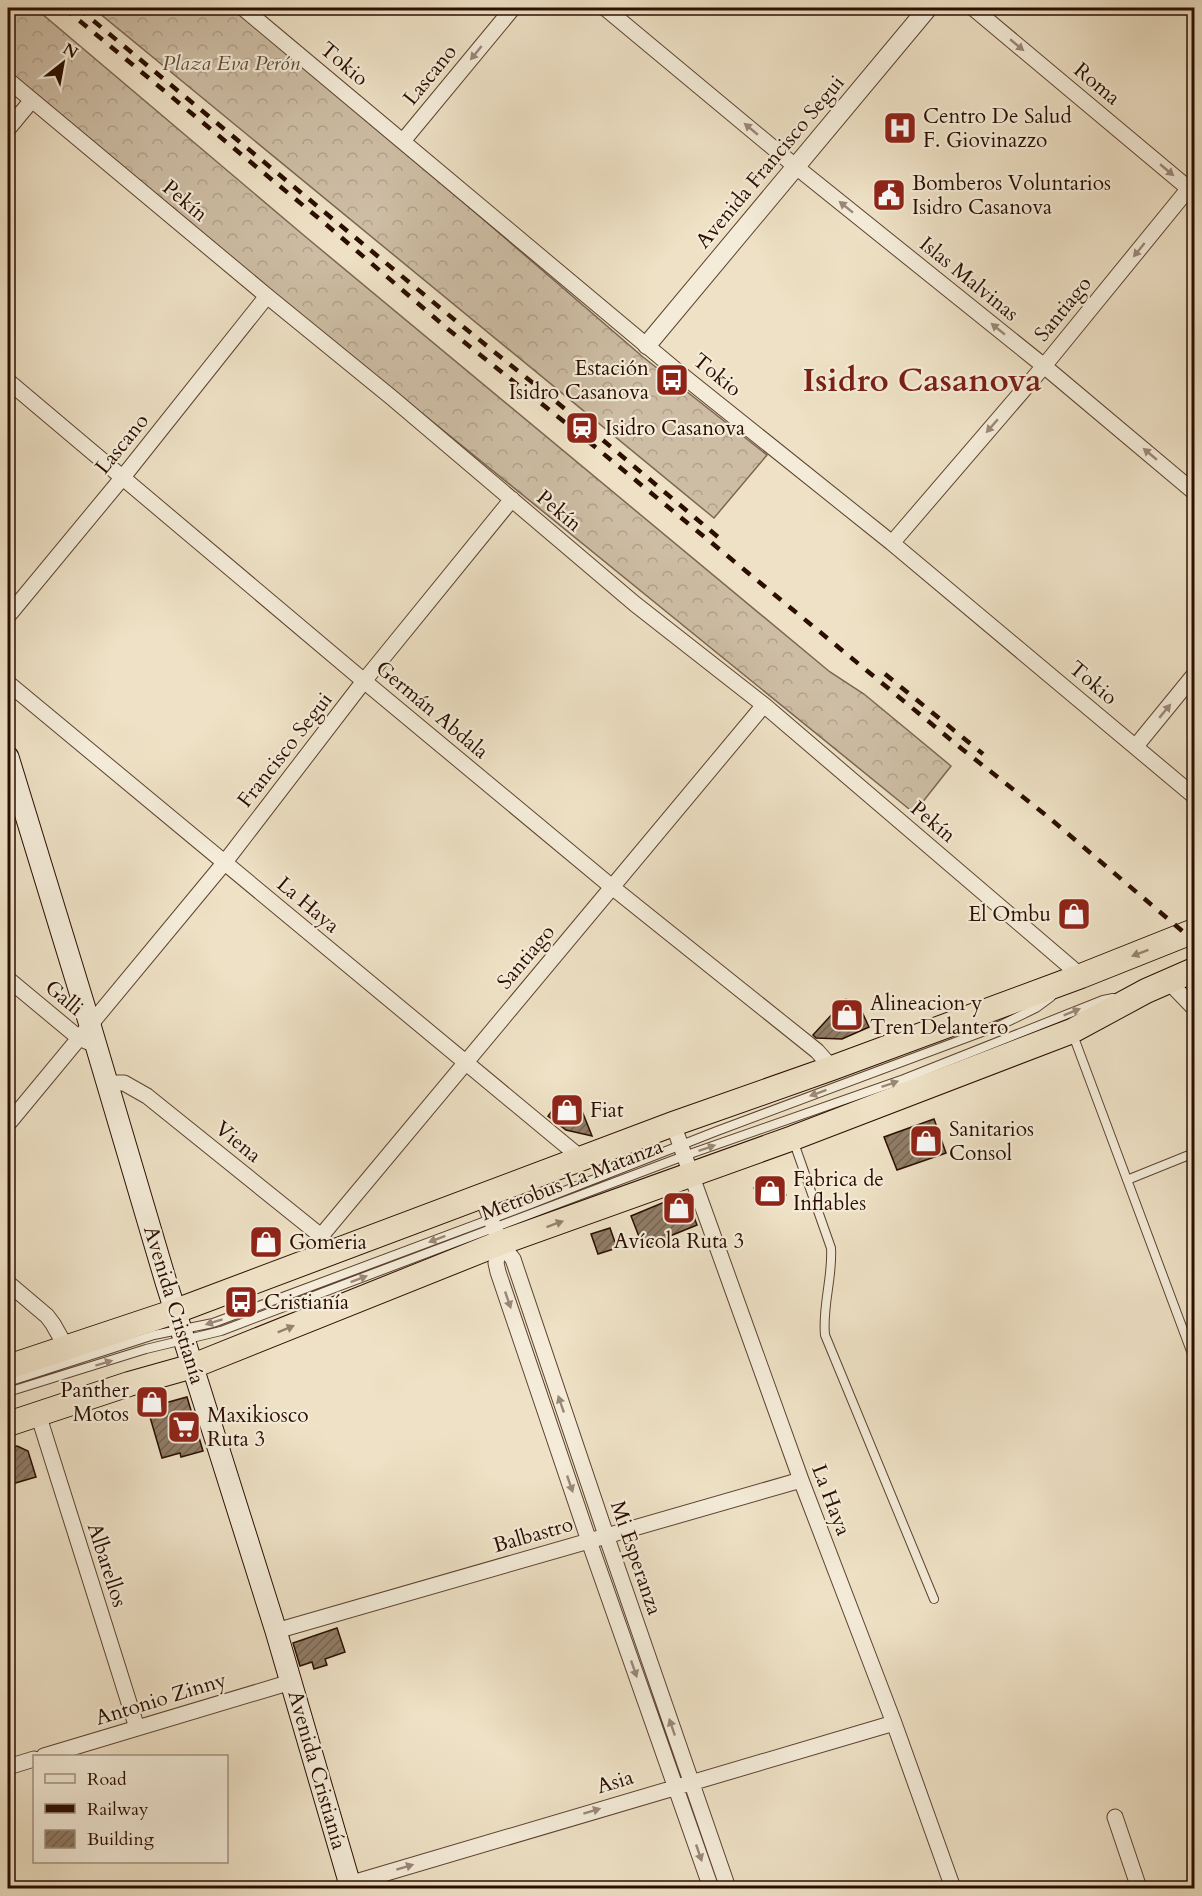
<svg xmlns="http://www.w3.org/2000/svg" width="1202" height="1896" font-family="Cardo,serif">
<defs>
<pattern id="forest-crowns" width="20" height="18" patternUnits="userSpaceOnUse" patternTransform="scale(1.5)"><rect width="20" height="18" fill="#cdbda4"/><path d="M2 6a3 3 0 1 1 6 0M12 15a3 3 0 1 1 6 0" fill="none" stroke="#b0a18b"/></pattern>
<pattern id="building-hatch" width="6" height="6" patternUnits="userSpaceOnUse" patternTransform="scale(1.5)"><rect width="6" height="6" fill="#907c66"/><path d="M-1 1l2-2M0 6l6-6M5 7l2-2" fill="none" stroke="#766452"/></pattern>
</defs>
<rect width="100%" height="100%" fill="#eee1c5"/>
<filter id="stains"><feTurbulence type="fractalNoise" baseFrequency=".00333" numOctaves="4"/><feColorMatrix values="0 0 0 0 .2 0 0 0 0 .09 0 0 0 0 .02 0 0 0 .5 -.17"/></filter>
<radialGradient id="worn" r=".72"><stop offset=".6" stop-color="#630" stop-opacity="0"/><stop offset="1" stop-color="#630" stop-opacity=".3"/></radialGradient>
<path fill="url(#forest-crowns)" stroke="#7c6652" stroke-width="1.5" d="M8,8h27l272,230 523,434 34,22 87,72 -37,47 -646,-525 -260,-216z
M93,8h140l164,137 246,212 124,98 -53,63z"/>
<path fill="url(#building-hatch)" stroke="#2b0e00" stroke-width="1.5" d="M846,999l5,4 6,-2 12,26 -27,12 -26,-1 -3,-3z
M563,1096l10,7 5,-2 14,35 -26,-6 -18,-14z
M934,1119l12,34 -49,17 -13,-33z
M778,1178l8,17 -24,10 -8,-17z
M679,1196l9,5 9,24 -54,22 -12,-31z
M610,1228l7,20 -19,6 -7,-20z
M163,1395l2,8 22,-6 16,54 -22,6 -1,-4 -18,5 -17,-58z
M17,1446l11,5 8,26 -24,7 -4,-13v-22z
M337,1628l8,24 -20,7 2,6 -13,4 -2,-7 -12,4 -7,-23z"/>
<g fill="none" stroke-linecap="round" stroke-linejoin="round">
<defs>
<path id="service" d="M1073,1035l121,324
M793,1140l38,108c2,29 -9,58 -6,87l109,264
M1127,1180l67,-27
M8,1382l146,-47 59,-12 318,-119 186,-73 284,-106 35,-17 15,-11
M8,1392l138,-43 75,-18 463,-175 220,-77 199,-79 10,-2"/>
<path id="minor" d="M243,8l434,363 215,172 302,253
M605,8l190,158 249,200 150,126
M973,8l221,185
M8,80l259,216 124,101 244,207 129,101 317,271
M8,129l24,-29
M403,141l110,-133
M8,381l356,300 248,206 205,164 15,17
M892,543l152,-177 150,-184
M8,616l115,-139 144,-181
M8,683l573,475
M1136,746l58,-71
M8,979l71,59 9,4
M1169,982l25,26
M107,1083h17l23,13 174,140 5,7
M8,1124l217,-262 139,-181 148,-182
M673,1124l128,356 93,243 59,165
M482,1196l18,47 13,16 93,276 122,353
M321,1236l443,-531
M500,1243l-4,20 2,9 91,269 122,347
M8,1283l39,33 6,8 13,23
M38,1414l99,314
M276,1631l525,-151
M44,1756l247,-74
M8,1767l26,-8
M1115,1817l24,71
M349,1884l545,-161"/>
<path id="tertiary" d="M647,345l281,-337"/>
<path id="secondary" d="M8,757l82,268 76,257 110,349 75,257"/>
<path id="trunk" d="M8,1367l168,-56 497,-187 159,-56 249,-92 113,-45
M8,1424l121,-40 64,-18 307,-123 293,-105 279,-107 74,-40 48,-21"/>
</defs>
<use href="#service" stroke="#5c4331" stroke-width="10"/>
<use href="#minor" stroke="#5c4331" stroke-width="17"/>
<use href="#tertiary" stroke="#5c4331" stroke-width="20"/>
<use href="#secondary" stroke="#2b0e00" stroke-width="23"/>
<use href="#trunk" stroke="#2b0e00" stroke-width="26"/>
<use href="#service" stroke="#f4ecd9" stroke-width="8"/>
<use href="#minor" stroke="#f4ecd9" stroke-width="15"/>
<use href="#tertiary" stroke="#f4ecd9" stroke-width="18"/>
<use href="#secondary" stroke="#f4ecd9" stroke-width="21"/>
<use href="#trunk" stroke="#eee1c5" stroke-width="24"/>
<path stroke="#2b0e00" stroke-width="4.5" stroke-dasharray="10 10" stroke-linecap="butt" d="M64,8l258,213 127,109 128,102 385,317 85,67 147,125
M78,8l378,313 129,104 133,112
M885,674l98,80"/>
</g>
<defs><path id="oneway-solid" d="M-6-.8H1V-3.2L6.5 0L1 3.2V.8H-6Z" transform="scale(1.5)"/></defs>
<g fill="#9a8877">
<use href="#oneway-solid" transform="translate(1017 45) rotate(40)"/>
<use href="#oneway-solid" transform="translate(476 53) rotate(129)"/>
<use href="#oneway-solid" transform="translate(751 129) rotate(-140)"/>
<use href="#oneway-solid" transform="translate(1167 170) rotate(40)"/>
<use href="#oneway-solid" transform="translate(846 207) rotate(-141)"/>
<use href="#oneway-solid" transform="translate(1139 250) rotate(129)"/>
<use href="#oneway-solid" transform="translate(998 329) rotate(-141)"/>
<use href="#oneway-solid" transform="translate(992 426) rotate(131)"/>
<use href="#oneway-solid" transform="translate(1150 454) rotate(-140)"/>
<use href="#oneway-solid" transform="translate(1165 711) rotate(-50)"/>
<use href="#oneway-solid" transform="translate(1072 1012) rotate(-22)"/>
<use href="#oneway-solid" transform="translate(890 1084) rotate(-19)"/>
<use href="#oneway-solid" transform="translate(818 1093) rotate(160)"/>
<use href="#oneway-solid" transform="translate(707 1148) rotate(-19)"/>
<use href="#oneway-solid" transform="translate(437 1239) rotate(159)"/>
<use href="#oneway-solid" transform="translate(359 1279) rotate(-21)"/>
<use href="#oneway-solid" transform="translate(508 1300) rotate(71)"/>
<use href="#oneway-solid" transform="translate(214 1322) rotate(163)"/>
<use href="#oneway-solid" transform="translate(104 1363) rotate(-17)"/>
<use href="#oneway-solid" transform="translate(561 1404) rotate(-109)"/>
<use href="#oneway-solid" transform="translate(570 1484) rotate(71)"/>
<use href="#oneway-solid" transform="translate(634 1669) rotate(71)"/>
<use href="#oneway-solid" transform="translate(672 1727) rotate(-109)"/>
<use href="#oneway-solid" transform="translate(592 1811) rotate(-17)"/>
<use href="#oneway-solid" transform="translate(699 1853) rotate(71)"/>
<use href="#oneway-solid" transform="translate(405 1867) rotate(-17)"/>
</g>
<g fill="#96826c">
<use href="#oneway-solid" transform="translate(1140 953) rotate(159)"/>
<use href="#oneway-solid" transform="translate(555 1224) rotate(-20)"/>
<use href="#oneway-solid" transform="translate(286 1329) rotate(-22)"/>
</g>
<defs>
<symbol id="hospital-square" viewBox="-11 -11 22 22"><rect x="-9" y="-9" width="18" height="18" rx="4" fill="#8f2418" stroke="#f4ecd9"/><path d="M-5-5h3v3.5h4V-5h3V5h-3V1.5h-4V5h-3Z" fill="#fff"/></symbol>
<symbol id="civic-square" viewBox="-11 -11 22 22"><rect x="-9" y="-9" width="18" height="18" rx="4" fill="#8f2418" stroke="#f4ecd9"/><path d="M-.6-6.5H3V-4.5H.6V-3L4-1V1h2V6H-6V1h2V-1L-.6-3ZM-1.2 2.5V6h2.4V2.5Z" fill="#fff"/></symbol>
<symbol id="bus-square" viewBox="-11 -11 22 22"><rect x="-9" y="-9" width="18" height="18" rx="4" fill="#8f2418" stroke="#f4ecd9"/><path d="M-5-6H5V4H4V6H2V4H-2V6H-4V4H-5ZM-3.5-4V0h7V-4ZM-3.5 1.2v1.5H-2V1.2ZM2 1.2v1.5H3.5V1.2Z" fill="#fff"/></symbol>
<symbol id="station-square" viewBox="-11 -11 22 22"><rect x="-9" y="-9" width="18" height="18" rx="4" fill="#8f2418" stroke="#f4ecd9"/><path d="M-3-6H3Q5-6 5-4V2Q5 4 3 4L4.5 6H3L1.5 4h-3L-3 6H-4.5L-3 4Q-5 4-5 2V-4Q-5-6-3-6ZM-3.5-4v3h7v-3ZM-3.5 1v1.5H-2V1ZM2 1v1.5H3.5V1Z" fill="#fff"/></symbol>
<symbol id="shop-square" viewBox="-11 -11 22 22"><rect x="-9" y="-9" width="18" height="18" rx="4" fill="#8f2418" stroke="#f4ecd9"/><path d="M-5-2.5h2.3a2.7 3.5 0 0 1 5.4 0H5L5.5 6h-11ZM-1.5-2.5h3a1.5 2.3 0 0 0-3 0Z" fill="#fff"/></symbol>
<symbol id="supermarket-square" viewBox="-11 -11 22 22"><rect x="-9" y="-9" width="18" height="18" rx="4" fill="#8f2418" stroke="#f4ecd9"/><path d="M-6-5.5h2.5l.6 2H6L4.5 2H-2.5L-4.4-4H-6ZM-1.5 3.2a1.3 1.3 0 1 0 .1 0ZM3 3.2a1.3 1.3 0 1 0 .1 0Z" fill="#fff"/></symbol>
</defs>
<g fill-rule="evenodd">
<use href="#hospital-square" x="881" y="109" width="38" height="38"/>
<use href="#civic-square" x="870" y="176" width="38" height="38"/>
<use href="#bus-square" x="653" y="361" width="38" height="38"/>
<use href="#station-square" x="563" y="409" width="38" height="38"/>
<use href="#shop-square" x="1055" y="895" width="38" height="38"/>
<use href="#shop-square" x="828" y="996" width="38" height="38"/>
<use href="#shop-square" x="548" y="1091" width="38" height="38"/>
<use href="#shop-square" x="907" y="1122" width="38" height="38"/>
<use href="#shop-square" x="751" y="1172" width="38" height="38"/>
<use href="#shop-square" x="660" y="1189" width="38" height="38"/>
<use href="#shop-square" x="247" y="1223" width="38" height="38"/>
<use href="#bus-square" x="222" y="1283" width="38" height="38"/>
<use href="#shop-square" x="133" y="1383" width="38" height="38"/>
<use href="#supermarket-square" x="165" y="1408" width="38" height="38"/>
</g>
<g text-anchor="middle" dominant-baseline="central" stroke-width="4.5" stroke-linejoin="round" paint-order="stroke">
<g font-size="21" font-style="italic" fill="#644b39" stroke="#f4ecd9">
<text x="231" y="63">Plaza Eva Perón</text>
</g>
<g font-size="21" fill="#2b0e00" stroke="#f4ecd9">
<text transform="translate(344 64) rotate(40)">Tokio</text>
<text transform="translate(430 75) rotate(-51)">Lascano</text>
<text transform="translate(1097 84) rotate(40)">Roma</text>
<text transform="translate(770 162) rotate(-50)">Avenida Francisco Segui</text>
<text transform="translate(185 201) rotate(40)">Pekín</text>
<text transform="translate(969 279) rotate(39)">Islas Malvinas</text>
<text transform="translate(1063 309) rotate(-51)">Santiago</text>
<text transform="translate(717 375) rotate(39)">Tokio</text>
<text transform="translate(122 444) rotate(-51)">Lascano</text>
<text transform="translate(559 511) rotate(40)">Pekín</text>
<text transform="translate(1093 683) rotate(40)">Tokio</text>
<text transform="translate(432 710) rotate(40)">Germán Abdala</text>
<text transform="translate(285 750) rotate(-52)">Francisco Segui</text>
<text transform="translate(933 822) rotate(40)">Pekín</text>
<text transform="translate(308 905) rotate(40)">La Haya</text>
<text transform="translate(526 957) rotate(-50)">Santiago</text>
<text transform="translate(64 998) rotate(40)">Galli</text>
<text transform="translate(238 1142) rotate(39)">Viena</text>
<text transform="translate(572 1180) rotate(-21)">Metrobus La Matanza</text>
<text transform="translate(174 1305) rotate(73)">Avenida Cristianía</text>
<text transform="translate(831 1500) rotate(69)">La Haya</text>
<text transform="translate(533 1535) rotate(-16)">Balbastro</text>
<text transform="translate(636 1558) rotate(71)">Mi Esperanza</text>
<text transform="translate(107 1565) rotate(72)">Albarellos</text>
<text transform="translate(161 1699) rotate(-17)">Antonio Zinny</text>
<text transform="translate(317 1770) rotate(74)">Avenida Cristianía</text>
<text transform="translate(615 1782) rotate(-17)">Asia</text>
</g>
<g font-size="21" fill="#2b0e00" stroke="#f4ecd9" text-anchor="start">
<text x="923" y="116">Centro De Salud<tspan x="923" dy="24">F. Giovinazzo</tspan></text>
<text x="912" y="183">Bomberos Voluntarios<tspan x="912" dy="24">Isidro Casanova</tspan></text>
<text x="649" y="368" text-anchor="end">Estación<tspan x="649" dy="24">Isidro Casanova</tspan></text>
<text x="605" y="428">Isidro Casanova</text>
<text x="1051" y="914" text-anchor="end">El Ombu</text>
<text x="870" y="1003">Alineacion y<tspan x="870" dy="24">Tren Delantero</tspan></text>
<text x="590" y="1110">Fiat</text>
<text x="949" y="1129">Sanitarios<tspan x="949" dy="24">Consol</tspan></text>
<text x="793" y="1179">Fabrica de<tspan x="793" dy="24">Inflables</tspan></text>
<text x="679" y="1241" text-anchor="middle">Avícola Ruta 3</text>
<text x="289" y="1242">Gomeria</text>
<text x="264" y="1302">Cristianía</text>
<text x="129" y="1390" text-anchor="end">Panther<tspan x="129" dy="24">Motos</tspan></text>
<text x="207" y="1415">Maxikiosco<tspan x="207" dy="24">Ruta 3</tspan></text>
</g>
<g font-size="33" font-weight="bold" fill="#7a1f14" stroke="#f4ecd9">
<text x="922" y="380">Isidro Casanova</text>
</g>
</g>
<rect width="1202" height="1896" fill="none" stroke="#eee1c5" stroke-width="30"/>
<rect x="9" y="9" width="1184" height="1878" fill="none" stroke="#2b0e00" stroke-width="3"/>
<rect x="15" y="15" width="1172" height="1866" fill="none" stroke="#2b0e00" stroke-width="1.5"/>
<rect x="33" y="1755" width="195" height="108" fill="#f4ecd9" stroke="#a49382" stroke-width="1.5"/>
<rect x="45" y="1774" width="30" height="9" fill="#f4ecd9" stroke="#a49382" stroke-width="1.5"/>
<text x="87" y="1785" font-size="18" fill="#2b0e00">Road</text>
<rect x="45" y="1804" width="30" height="9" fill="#2b0e00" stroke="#a49382" stroke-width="1.5"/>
<text x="87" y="1815" font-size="18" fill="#2b0e00">Railway</text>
<rect x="45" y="1830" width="30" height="18" fill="url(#building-hatch)" stroke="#a49382" stroke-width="1.5"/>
<text x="87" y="1845" font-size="18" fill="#2b0e00">Building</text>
<g transform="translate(63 63) rotate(31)" stroke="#f4ecd9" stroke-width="4.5" paint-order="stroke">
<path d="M0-4.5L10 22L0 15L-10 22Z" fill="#2b0e00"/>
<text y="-9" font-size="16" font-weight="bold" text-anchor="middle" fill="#2b0e00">N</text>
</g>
<rect width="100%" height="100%" filter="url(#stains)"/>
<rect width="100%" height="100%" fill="url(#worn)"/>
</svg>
